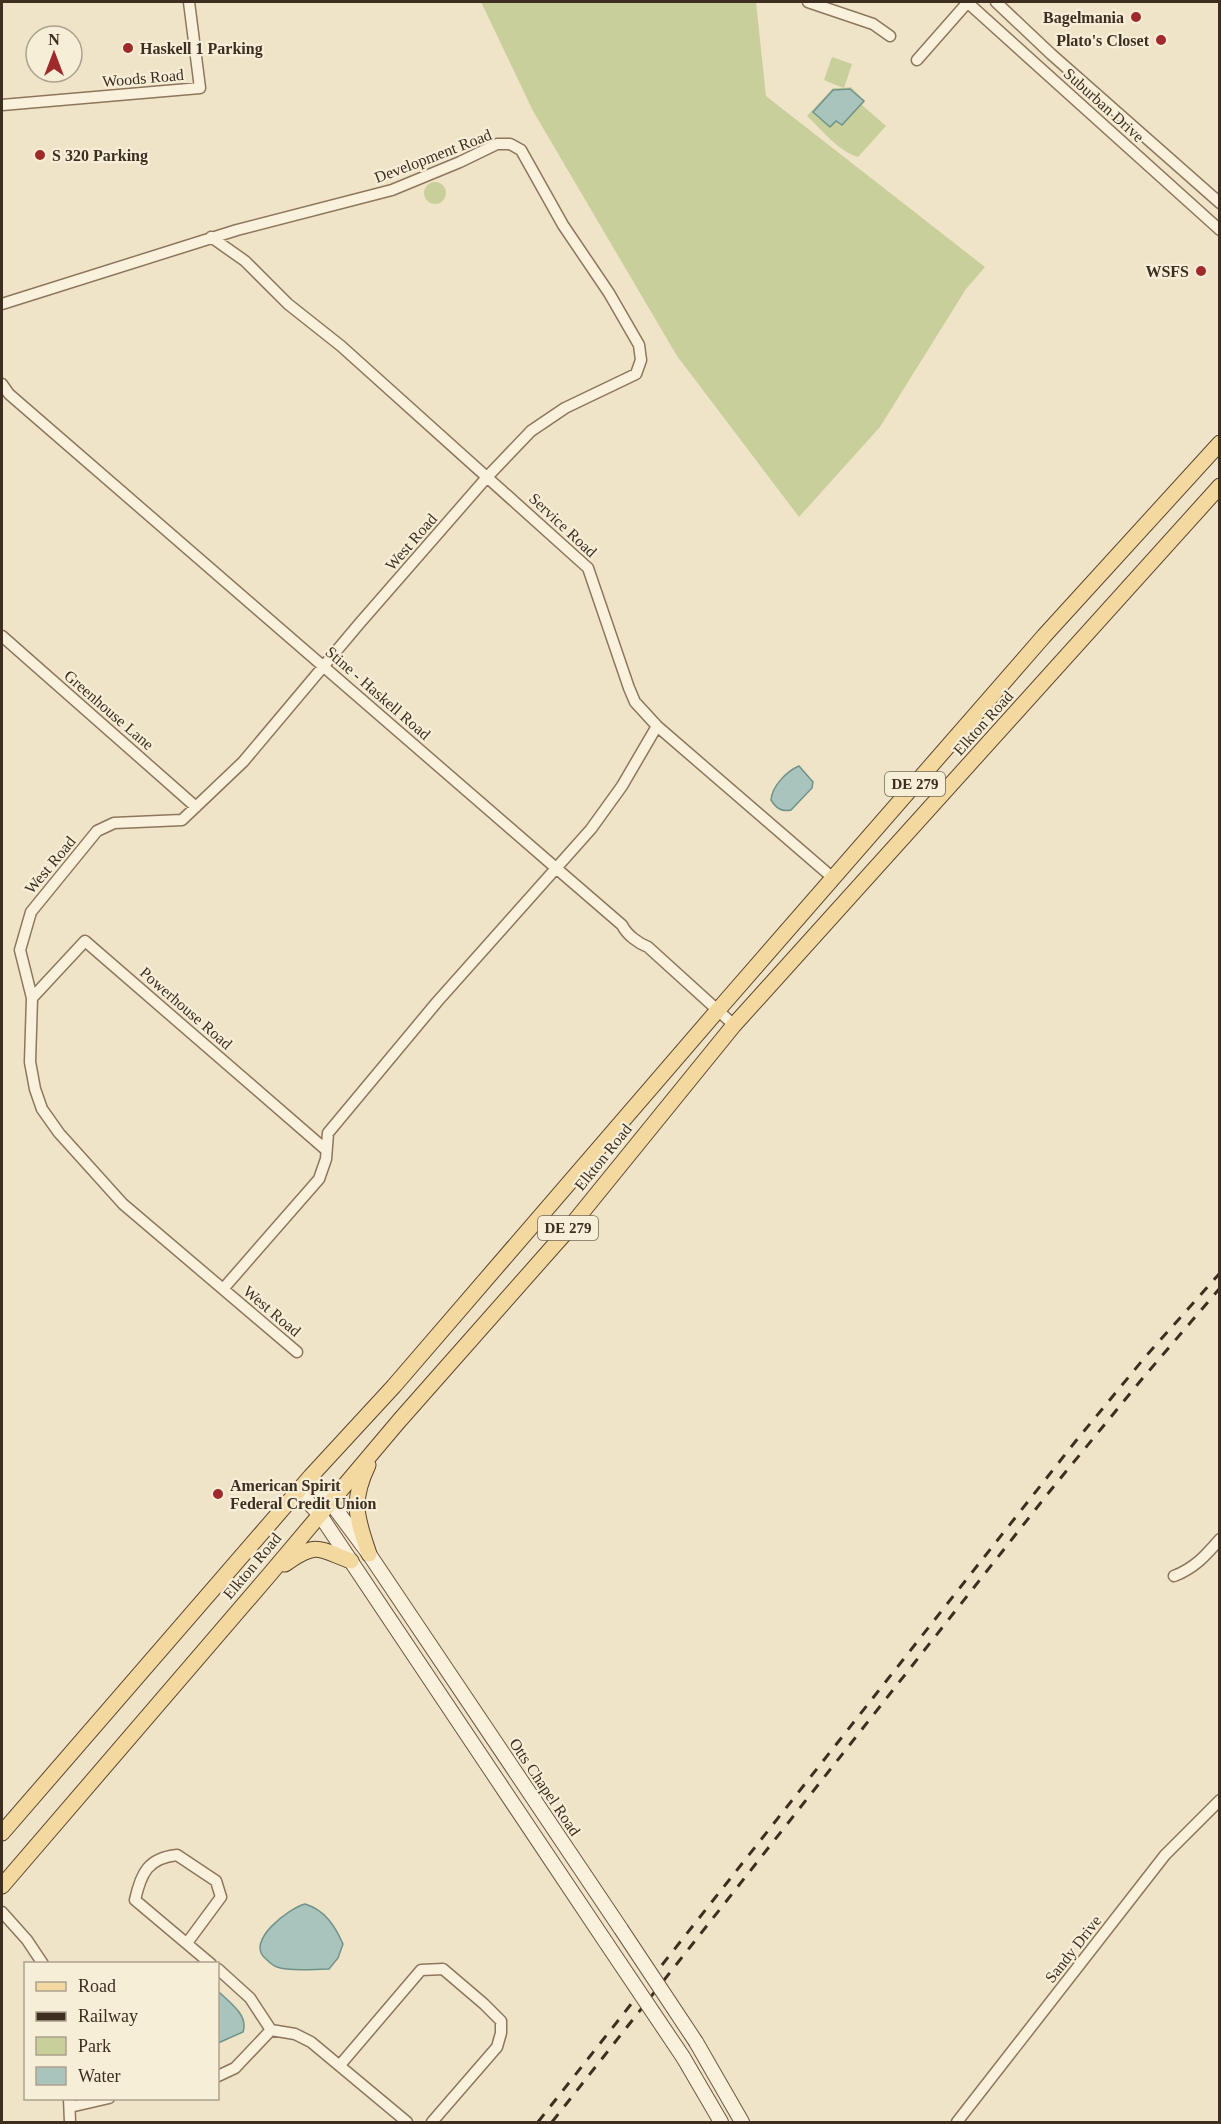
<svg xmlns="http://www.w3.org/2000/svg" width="1221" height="2124" font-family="Georgia,serif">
<rect width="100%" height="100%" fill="#f0e4c8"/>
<path fill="#c9cf9b" d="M481,2h275l10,94 219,171 -19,22 -86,138 -81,90 -122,-161 -144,-245z
M832,57l20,7 -8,24 7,-1 14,14 -3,4 24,21 -28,31c-20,-6 -36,-27 -51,-41l26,-28h10l-19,-8z
M424 193a11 11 0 1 1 22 0a11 11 0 1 1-22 0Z"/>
<path fill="#a9c4bc" stroke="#6f938a" stroke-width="1.5" d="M850,89l14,12 -22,24 -6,-4 -6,6 -17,-15 20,-22z
M799,766l14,16 -1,6 -21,22c-10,2 -15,-2 -20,-10 1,-14 16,-29 28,-34z
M305,1904c20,6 30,22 38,40l-5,14 -9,11c-15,0 -39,3 -52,-2 -4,-1 -8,-5 -11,-8 -22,-17 23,-51 39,-55z
M218,1991c11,11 31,24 25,41l-25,11z"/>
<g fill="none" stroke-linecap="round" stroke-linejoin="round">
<defs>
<path id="minor" d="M808,2l65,22 17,12
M967,2l253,228
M996,2l55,52 169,149
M917,60l51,-58
M2,105l198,-17 -11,-86
M211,237l34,24 43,43 53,42 247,222 41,120 6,14 22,24 176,152
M2,304l235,-74 155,-40 68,-28 37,-18h13l11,6 42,75 46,68 30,52 2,15 -5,14 -71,34 -34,23 -43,45 -129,148 -116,138 -61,58 -68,3 -17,8 -66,81 -11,38 12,48 -2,64 5,27 7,20 17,24 64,71 174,148
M2,384l7,10 547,474 66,57c5,10 16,18 26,22l86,78
M2,636l194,171
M32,998l53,-57 240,208
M223,1289l96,-110 7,-20 2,-26 109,-131 154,-173 31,-43 35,-60
M1174,1576c21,-8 32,-21 46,-37
M2,1912l25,28 16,24
M187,1943l34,-46 -5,-16 -39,-26c-29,3 -36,18 -42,45l76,64
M218,1969l32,29 21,32 24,4 16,8 96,80
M340,2065l81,-95 22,-1 41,35 17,17v12l-4,14 -65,75
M218,2076l17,-8 36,-38
M69,2098l1,24
M70,2107l39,-9
M957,2122l208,-267 55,-55"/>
<path id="secondary" d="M311,1476l58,78 252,375
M298,1491l22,24 287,429
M696,2042l46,80
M683,2057l38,65"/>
<path id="primary" d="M368,1465c-18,38 -11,53 1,89
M285,1564c32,-23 33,-15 66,-3
M2,1833l309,-357 83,-90 324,-376 326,-374 176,-193
M2,1886l268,-312 129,-153 167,-189 168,-207 486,-539"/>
</defs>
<use href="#minor" stroke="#8d765c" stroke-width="13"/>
<use href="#secondary" stroke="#6f573f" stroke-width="16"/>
<use href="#primary" stroke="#5b4430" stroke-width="17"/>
<use href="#minor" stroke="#faf1dc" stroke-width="10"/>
<use href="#secondary" stroke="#faf1dc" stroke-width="14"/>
<use href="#primary" stroke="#f3d9a0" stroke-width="15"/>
<path stroke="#3d2e20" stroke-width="3" stroke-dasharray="10 10" stroke-linecap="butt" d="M538,2122l537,-680 71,-86 74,-83
M552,2122l498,-631 92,-112 78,-91"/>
<defs>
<path id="secondary-bridge" d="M621,1929l75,113
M607,1944l76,113"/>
</defs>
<use href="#secondary-bridge" stroke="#6f573f" stroke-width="16" stroke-linecap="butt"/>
<use href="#secondary-bridge" stroke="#faf1dc" stroke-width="14"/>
</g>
<g fill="#9e2a2b" stroke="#f7eed8" stroke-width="2">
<circle cx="1136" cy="17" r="6"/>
<circle cx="1161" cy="40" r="6"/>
<circle cx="128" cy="48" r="6"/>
<circle cx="40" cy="155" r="6"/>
<circle cx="1201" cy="271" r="6"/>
<circle cx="218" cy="1494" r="6"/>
</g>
<g text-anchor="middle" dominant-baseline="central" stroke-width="4.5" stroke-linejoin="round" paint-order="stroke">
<g fill="#f7eed8" stroke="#756857" stroke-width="1.5">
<rect x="885" y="772" width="60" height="24" rx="4.5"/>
<rect x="538" y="1216" width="60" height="24" rx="4.5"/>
</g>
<g font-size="15" font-weight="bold" fill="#3d2e20">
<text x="915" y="784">DE 279</text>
<text x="568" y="1228">DE 279</text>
</g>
<g font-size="16" font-weight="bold" fill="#3d2e20" stroke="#f7eed8" text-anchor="end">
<text x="1124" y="17">Bagelmania</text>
<text x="1149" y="40">Plato's Closet</text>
<text x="140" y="48" text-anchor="start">Haskell 1 Parking</text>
<text x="52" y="155" text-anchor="start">S 320 Parking</text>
<text x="1189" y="271">WSFS</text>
<text x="230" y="1485" text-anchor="start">American Spirit<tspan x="230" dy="18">Federal Credit Union</tspan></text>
</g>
<g font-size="16" fill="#3d2e20" stroke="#f7eed8">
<text transform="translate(143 78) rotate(-5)">Woods Road</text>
<text transform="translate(1104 105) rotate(42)">Suburban Drive</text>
<text transform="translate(433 156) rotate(-21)">Development Road</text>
<text transform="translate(563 525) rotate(43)">Service Road</text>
<text transform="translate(411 542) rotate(-49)">West Road</text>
<text transform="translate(378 693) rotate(41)">Stine - Haskell Road</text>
<text transform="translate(109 710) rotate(41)">Greenhouse Lane</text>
<text transform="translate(983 723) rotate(-48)">Elkton Road</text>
<text transform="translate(50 865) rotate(-50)">West Road</text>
<text transform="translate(186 1008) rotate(41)">Powerhouse Road</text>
<text transform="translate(603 1157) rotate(-51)">Elkton Road</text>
<text transform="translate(272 1311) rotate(40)">West Road</text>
<text transform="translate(252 1566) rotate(-50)">Elkton Road</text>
<text transform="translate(545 1787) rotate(56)">Otts Chapel Road</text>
<text transform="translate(1073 1949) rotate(-52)">Sandy Drive</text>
</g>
</g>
<rect width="1221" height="2124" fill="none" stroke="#3d2e20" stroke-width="6"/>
<rect x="24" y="1962" width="195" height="138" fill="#f7eed8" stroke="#ada18e" stroke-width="1.5"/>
<rect x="36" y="1982" width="30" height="9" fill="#f3d9a0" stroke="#ada18e" stroke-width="1.5"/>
<text x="78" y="1992" font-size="18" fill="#3d2e20">Road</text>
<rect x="36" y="2012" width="30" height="9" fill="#3d2e20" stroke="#ada18e" stroke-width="1.5"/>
<text x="78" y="2022" font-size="18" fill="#3d2e20">Railway</text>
<rect x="36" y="2037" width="30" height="18" fill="#c9cf9b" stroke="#ada18e" stroke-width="1.5"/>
<text x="78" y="2052" font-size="18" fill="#3d2e20">Park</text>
<rect x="36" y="2067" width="30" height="18" fill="#a9c4bc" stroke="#ada18e" stroke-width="1.5"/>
<text x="78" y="2082" font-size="18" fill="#3d2e20">Water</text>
<g transform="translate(54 54)"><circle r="28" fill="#f7eed8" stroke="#ada18e" stroke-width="1.5"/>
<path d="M0-4.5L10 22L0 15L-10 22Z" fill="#9e2a2b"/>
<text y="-9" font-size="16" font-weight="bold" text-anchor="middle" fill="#3d2e20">N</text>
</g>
</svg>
